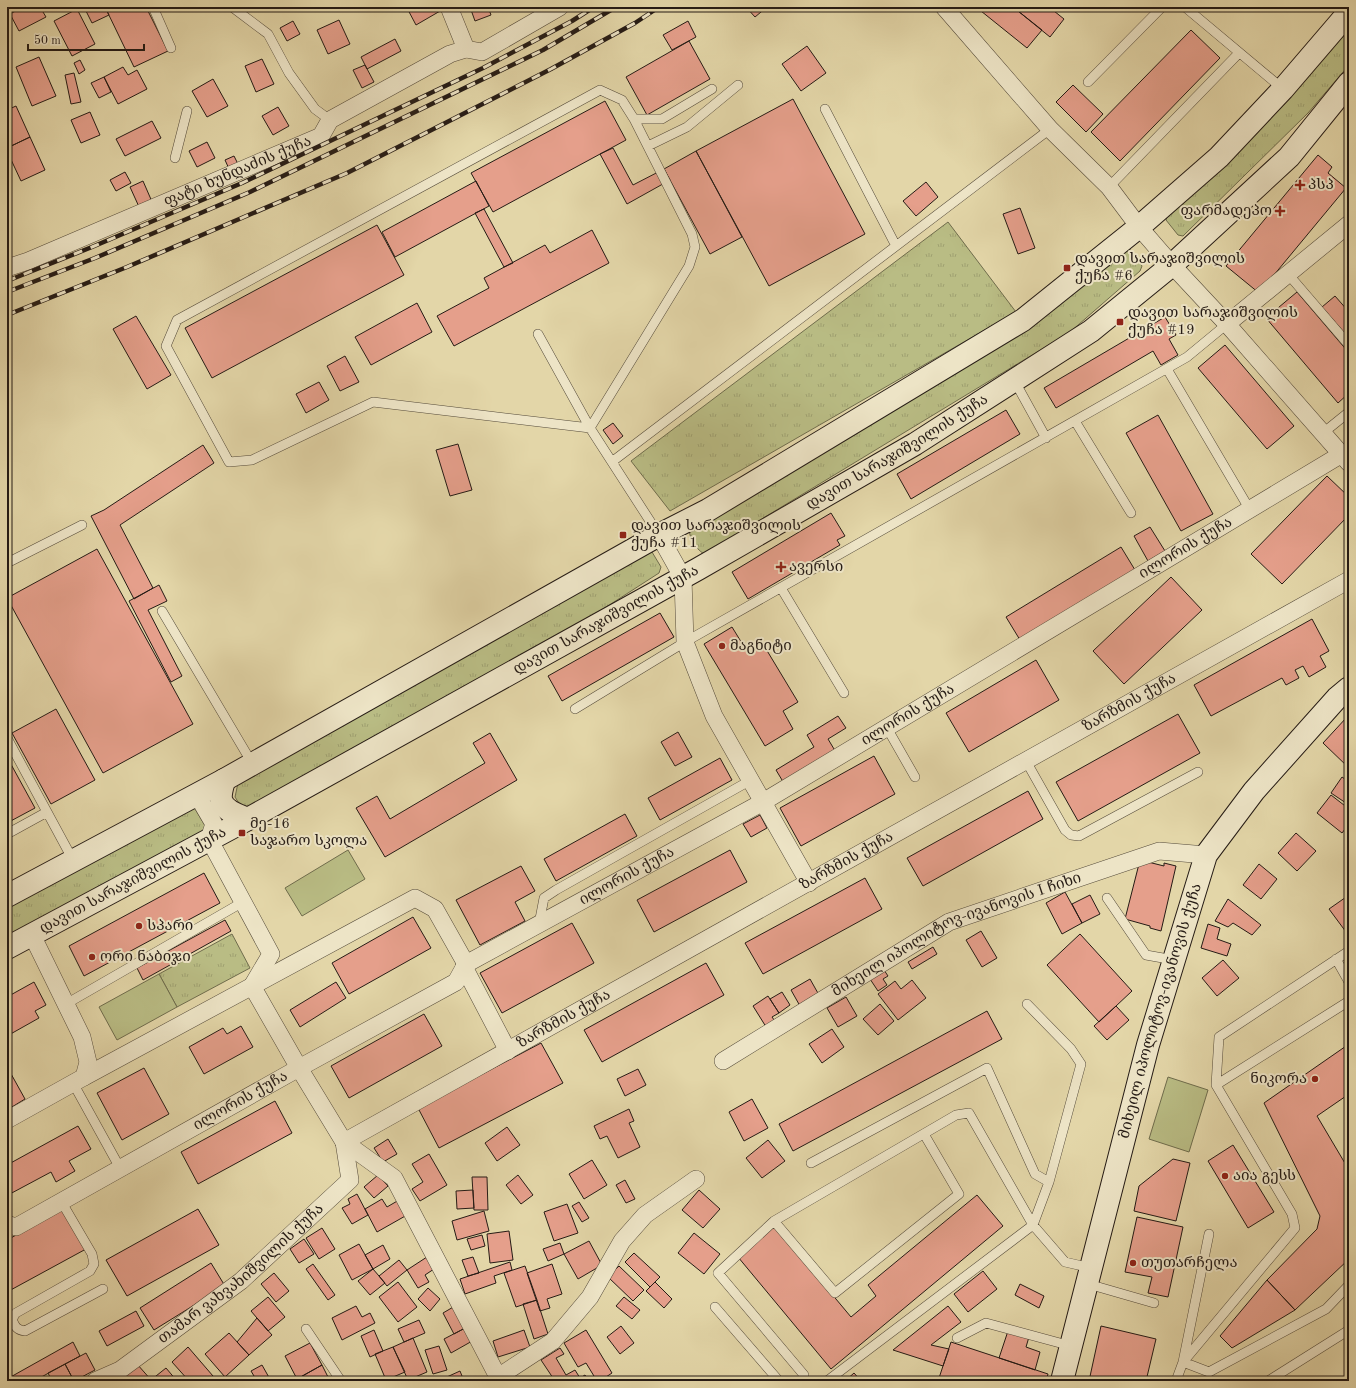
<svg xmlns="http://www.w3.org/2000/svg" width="1356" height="1388" font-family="'Old Standard TT','Noto Serif Georgian',serif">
<defs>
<pattern id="grass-tufts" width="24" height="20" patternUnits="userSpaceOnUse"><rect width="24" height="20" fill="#b9bc84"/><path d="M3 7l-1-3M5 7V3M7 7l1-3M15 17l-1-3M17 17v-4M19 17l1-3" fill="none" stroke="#9fa171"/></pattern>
</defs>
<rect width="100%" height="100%" fill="#e3d6a8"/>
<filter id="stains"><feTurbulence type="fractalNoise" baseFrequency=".005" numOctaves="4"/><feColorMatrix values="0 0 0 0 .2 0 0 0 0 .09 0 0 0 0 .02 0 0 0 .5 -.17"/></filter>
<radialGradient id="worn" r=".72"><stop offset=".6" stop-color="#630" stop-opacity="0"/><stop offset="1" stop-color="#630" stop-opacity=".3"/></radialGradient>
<path fill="url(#grass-tufts)" stroke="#6f6c4c" d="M1349,24v41l-41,48 -125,123 -5,-1 -12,-15 2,-6z
M948,222l68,90 -346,199 -39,-50z
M1123,250h8l11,16 -2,5 -70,61 -366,222c-9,-6 -15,-16 -15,-27z
M644,552h8l9,15 -2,6 -76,49 -339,189 -9,-14 3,-14z
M192,804l15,25 -200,108v-33z
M232,934l18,34 -73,39 -18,-33z"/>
<path fill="#b9bc84" stroke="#6f6c4c" d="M348,850l17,29 -63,37 -17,-28z
M159,974l18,33 -60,33 -18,-33z
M1168,1077l40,13 -19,62 -40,-13z"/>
<path fill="#e59f8b" stroke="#251b15" d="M23,7h17l6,10 -27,14 -9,-17z
M84,7h21l4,8 -17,8z
M105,7h41l22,44 -34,16z
M408,7h39l-31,18 -9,-17z
M470,7h18l3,8 -16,6z
M746,7h21l-12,10z
M976,7h37l29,23 -15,18z
M1013,7h36l15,12 -14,18z
M77,9l18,35 -23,12 -18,-35z
M339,20l11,24 -22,10 -11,-24z
M293,21l7,13 -13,7 -7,-13z
M688,21l8,16 -24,13 -9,-15z
M1191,30l29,28 -100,103 -29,-29z
M395,39l6,12 -34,18 -6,-12z
M689,41l21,38 -63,36 -21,-38z
M807,46l19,27 -25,18 -19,-27z
M39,57l17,39 -24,10 -16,-39z
M262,59l12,25 -18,8 -11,-26z
M80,60l5,10 -6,4 -5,-11z
M365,65l9,17 -12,6 -9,-18z
M123,67l5,8 9,-5 10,19 -29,15 -14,-27z
M74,73l7,29 -10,2 -6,-29z
M104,77l7,15 -12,6 -8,-15z
M213,79l15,27 -21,11 -15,-26z
M1073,85l30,29 -17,18 -30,-30z
M793,99l72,135 -96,52 -73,-135z
M605,101l21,39 -133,72 -22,-39z
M16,106l14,31 -23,11v-25l2,-1 -2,-6v-6z
M278,107l11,19 -16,9 -11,-19z
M90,112l10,23 -19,8 -10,-23z
M152,121l9,17 -36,18 -9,-17z
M30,137l15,33 -24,11 -14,-30v-3z
M207,142l8,16 -18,9 -8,-16z
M613,148l20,37 31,-16 6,11 -43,24 -27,-50z
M696,151l46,86 -32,17 -46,-85z
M1318,155l14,12 -4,6 18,15 -87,105 -33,-27z
M234,156l5,10 -9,5 -5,-11z
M125,172l6,11 -15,8 -6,-11z
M143,181l10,23 -13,5 -10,-22z
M476,181l13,25 -94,51 -13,-25z
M926,182l12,15 -22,19 -13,-15z
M1020,208l15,40 -17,6 -15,-40z
M484,209l29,54 -9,4 -29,-54z
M377,225l27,50 -192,103 -27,-50z
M592,230l17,33 -155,83 -17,-30 52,-28 -5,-10 61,-33 5,8z
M1297,292l52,61v40l-11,10 -72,-85z
M1335,296l14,16v26l-27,-31z
M417,303l15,29 -61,33 -16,-28z
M136,316l35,59 -24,14 -34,-60z
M1165,317l11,18 -7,4 9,16 -17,10 -8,-14 -97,57 -12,-20z
M1225,345l69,81 -27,23 -69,-81z
M345,356l14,26 -19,9 -13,-25z
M319,382l10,18 -23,13 -10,-19z
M1006,410l14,24 -109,65 -14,-25z
M1158,415l55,99 -32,17 -55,-98z
M613,423l10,13 -10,8 -10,-14z
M458,444l14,46 -22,6 -14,-46z
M203,445l11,18 -94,62 33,63 -19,11 -43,-83 13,-6z
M1327,476l22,21v18l-67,69 -31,-30z
M831,513l14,23 -8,4 3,5 -92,54 -16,-27z
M1150,527l15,24 -17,10 -14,-25z
M1121,547l14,23 -115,70 -14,-23z
M97,549l96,175 -90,49 -96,-175z
M1171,577l31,33 -78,74 -31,-33z
M159,585l8,16 -19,9 34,66 -11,6 -42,-81z
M660,613l14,24 -112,64 -14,-25z
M1312,619l17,32 -9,5 6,11 -17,10 -6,-11 -8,4 4,8 -13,7 -4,-7 -71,38 -17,-31z
M732,627l16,26 15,-9 35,58 -15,9 10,18 -28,17 -61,-102z
M1036,660l23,40 -90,52 -23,-39z
M56,709l39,71 -44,24 -39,-71z
M1178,714l22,39 -122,68 -22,-39z
M838,716l8,12 -18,11 9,15 -52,31 -9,-15 38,-23 -7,-12z
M1347,717l2,2v49l-26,-25z
M678,732l14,25 -17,9 -14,-24z
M490,733l27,47 -132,77 -29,-49 21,-12 13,23 95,-56 -12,-20z
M874,756l21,38 -94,52 -21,-38z
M7,757l28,51 -28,15z
M720,758l12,22 -72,40 -12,-22z
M1342,777l7,5v18l-3,3 -15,-10z
M1028,791l15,28 -120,67 -16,-28z
M1331,795l18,14v15l-7,9 -25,-20z
M625,814l12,22 -81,45 -12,-22z
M760,815l7,13 -16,9 -8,-13z
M1296,833l20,18 -19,20 -19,-18z
M730,850l17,32 -93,50 -17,-32z
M1140,860l24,6v-3l12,3 -15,65 -11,-3v-2l-25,-7z
M1259,864l18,15 -16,20 -18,-14z
M521,866l14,25 -20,11 10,19 -45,24 -24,-45z
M204,873l16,30 -136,73 -15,-30z
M865,878l17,31 -119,65 -18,-31z
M1065,892l17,31 -20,11 -16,-31z
M1090,895l10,19 -18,9 -10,-19z
M1349,895v41l-20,-27z
M1228,899l33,26 -9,10 -19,-12 -5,4 -13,-6z
M413,917l18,31 -82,46 -17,-31z
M225,920l6,11 -88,49 -6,-12z
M572,923l22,40 -92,50 -22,-40z
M1208,924l12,4 -3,11 14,5 -4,12 -26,-8z
M981,931l16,27 -15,9 -16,-27z
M1080,934l52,57 -33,31 -52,-57z
M933,947l4,7 -25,15 -4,-7z
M1223,960l16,18 -22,18 -15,-18z
M706,963l18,32 -122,67 -18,-32z
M882,967l6,9 -5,3 4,6 -9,6 -10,-15z
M810,979l9,16 -19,11 -9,-16z
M912,980l14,18 -28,22 -20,-26 17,-13 6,8z
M34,982l12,23 -11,6 4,7 -32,18v-39z
M336,982l10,16 -46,29 -10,-17z
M782,992l8,13 -11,8 -9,-14z
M768,996l11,17 -7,4 5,7 -9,6 -15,-24z
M846,997l11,19 -19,11 -11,-19z
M880,1004l14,17 -16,14 -15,-16z
M1116,1006l13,14 -22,20 -13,-14z
M987,1011l15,28 -209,112 -14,-27z
M424,1014l18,32 -93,52 -18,-32z
M241,1026l12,21 -49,27 -15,-27 34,-19 4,6z
M832,1029l12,18 -22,16 -13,-19z
M541,1043l22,40 -124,65 -21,-40z
M1349,1044v50l-32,22 32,54v89l-54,51 -28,-30 50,-51 3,-13 -56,-113z
M144,1068l25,46 -47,26 -25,-47z
M638,1069l8,16 -21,11 -8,-17z
M10,1072l15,27 -18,11v-36z
M752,1099l16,29 -24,13 -15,-29z
M275,1101l17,32 -94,51 -17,-32z
M629,1109l5,12 -5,2 11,24 -22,11 -11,-22 -7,3 -6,-13z
M78,1126l13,23 -22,12 6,10 -19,11 -5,-10 -43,23 -1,-30z
M507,1127l13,18 -23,16 -12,-18z
M388,1139l9,15 -14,8 -9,-14z
M768,1140l17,21 -23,17 -16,-20z
M1233,1145l41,67 -26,16 -40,-67z
M429,1154l18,31 -27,16 -8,-12 11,-7 -11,-18z
M1173,1159l17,4 -14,58 -42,-10 5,-25z
M592,1160l15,25 -23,14 -15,-25z
M378,1175l10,11 -14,12 -10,-11z
M518,1175l15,20 -12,9 -15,-19z
M472,1177h15l1,33h-14z
M625,1180l10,19 -9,4 -10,-18z
M473,1190l1,18 -17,1 -1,-18z
M699,1190l21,19 -17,19 -21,-18z
M357,1194l11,21 -16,9 -10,-16 8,-4 -2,-5z
M977,1195l26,31 -172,143 -93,-112 37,-31 76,91 25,-21 -8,-11z
M382,1199l5,8 12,-7 8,15 -30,17 -12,-23z
M579,1202l10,16 -7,4 -10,-16z
M567,1204l11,29 -24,8 -10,-29z
M64,1209l22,40 -79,43v-52z
M198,1209l21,36 -92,51 -21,-36z
M484,1211l5,20 -32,9 -5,-19z
M1137,1217l46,10 -15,70 -20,-4 4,-16 -27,-5z
M322,1228l13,21 -16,10 -13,-21z
M509,1231l4,29 -23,3 -3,-29z
M694,1233l26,21 -16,20 -26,-21z
M482,1235l3,11 -14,4 -4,-11z
M304,1239l10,15 -15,9 -9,-14z
M589,1241l13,24 -24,14 -14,-25z
M560,1243l4,11 -16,7 -5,-12z
M359,1244l14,25 -21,11 -13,-25z
M383,1245l7,14 -17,10 -8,-14z
M634,1253l26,24 -10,10 -25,-25z
M430,1255l7,12 -12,8 4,7 -11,6 -11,-18z
M473,1257l6,16 -11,3 -6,-16z
M399,1260l8,10 -20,16 -8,-10z
M510,1262l2,8 -18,6 2,7 -31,11 -5,-15z
M211,1263l14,23 -71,44 -14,-22z
M313,1264l22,31 -7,5 -22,-31z
M552,1264l10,30 -15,5 3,9 -10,3 -13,-38z
M525,1266l12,34 -21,7 -12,-34z
M619,1266l25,24 -11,11 -25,-24z
M373,1269l12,14 -15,12 -12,-14z
M983,1271l14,18 -29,23 -14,-18z
M274,1273l15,18 -13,11 -15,-18z
M1267,1280l28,30 -63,38 -12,-12z
M398,1282l19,25 -19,15 -19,-25z
M655,1282l17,17 -8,9 -18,-17z
M1020,1284l24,12 -5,12 -24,-13z
M428,1288l12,11 -10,12 -12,-12z
M268,1297l17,20 -17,14 -17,-20z
M624,1297l16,13 -8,9 -16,-13z
M537,1300l11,34 -14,5 -11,-35z
M356,1306l6,11 8,-4 5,10 -33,17 -10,-22z
M455,1306l12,21 -13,7 -11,-21z
M948,1306l13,16 -30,23 18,4 -6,17 -50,-16z
M136,1311l8,15 -37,20 -8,-15z
M257,1318l15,17 -23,20 -12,-13z
M419,1320l6,13 -21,9 -6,-13z
M621,1326l13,17 -14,11 -13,-17z
M1101,1326l55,13 -10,42h-57z
M467,1327l7,13 -23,13 -7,-14z
M374,1330l9,21 -13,6 -9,-21z
M524,1330l6,17 -32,10 -5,-16z
M586,1330l26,43 -12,8h-3l-11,-18 -8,4 -14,-24z
M1008,1331l21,6 -3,10 14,5 -5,18 -36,-12z
M229,1333l20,22 -24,22 -20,-23z
M413,1338l14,34 -19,8 -15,-33z
M73,1342l7,14 -46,25h-27v-2z
M951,1342l97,32 -2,7h-108z
M310,1343l12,22 -25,14 -12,-23z
M439,1346l8,24 -14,4 -8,-24z
M188,1347l25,29 -6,5h-18l-17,-19z
M393,1347l12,25 -19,8 -11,-26z
M560,1348l4,6 -8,4 10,17 9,-5 5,8 5,-3 4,6h-34l-14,-21z
M86,1353l9,17 -21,11 -9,-17z
M65,1364l9,17h-22l-4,-8z
M137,1364l15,17h-34z
M262,1365l9,16h-14l-6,-10z
M322,1365l8,16h-37l4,-2z
M166,1368l11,13h-25l-1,-1z
M460,1371l4,10h-26z
M854,1373l7,8h-16z"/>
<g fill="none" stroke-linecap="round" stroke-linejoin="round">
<defs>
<path id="lane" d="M153,7l18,41
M232,7l36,27 21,39 26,36 15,11
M1185,7l98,82
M1088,82l74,-75
M600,90l22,10 12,19 58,115 3,13 -6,19 -99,162 -217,-26 -121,58 -23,2 -63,-116 11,-26z
M825,109l71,137
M634,119h28l50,-30
M648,146l39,-19 51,-42
M175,158l12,-47
M1109,187l130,-134
M1288,274l61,71
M538,334l52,94 69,107
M1167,369l83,141
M1014,380l32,58
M1075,421l56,92
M1323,433l26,-21
M613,461l437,-332
M7,563l75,-38
M781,588l63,105
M162,611l90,152
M575,709l110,-67 502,-285 40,-33
M887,728l28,49
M7,738l66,122
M1026,761l39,69 6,5 8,1 119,-64
M7,834l40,-22
M1107,898l39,57 28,5
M539,924l5,-26 12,-8 195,-110
M1336,959l13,23
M66,1004l177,-102
M73,1083l47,85
M1216,1085l133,-84
M811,1163l176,-95 48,106 14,8
M61,1201l31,53 2,10 -4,7 -74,42 -4,6c3,8 5,11 13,12l78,-42
M774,1221l61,72 124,-99 -35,-60
M1209,1234l-26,128 26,10 117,-63 23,-24
M1088,1284l66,19
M715,1307l64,74
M306,1329l35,52
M957,1338l29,-15 85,23
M804,1375l-86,-102 56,-52 182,-106 13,-2 64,112 32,37 26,6
M827,1381l206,-156 16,-43 32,-118 -10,-15 -44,-45
M1176,1381l7,-19 112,-134 -3,-14 -76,-129 3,-48 130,-86
M1268,1381l81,-51"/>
<g id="street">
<path d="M449,7l17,42"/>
<path d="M944,7l106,122 59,58 30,40 33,38 55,59 122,139"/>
<path id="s1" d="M7,268l21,-7 293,-125 9,-16 120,-66 16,-5 16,3 78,-45"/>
<path d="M1227,324l122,-100"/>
<path d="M659,535l24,43 2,64 29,74 95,167"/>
<path d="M187,799l13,1 14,24 -5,15 62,115 -19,32 47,82 45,74 50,36 104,199 55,-36 37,-44 32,-56 23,-26 51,-36"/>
<path d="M464,967l44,84"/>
<path id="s2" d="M723,1061l226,-139 210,-71 47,4"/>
<path d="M84,1077l331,-179 20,11 31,55"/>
<path d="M7,1120l77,-43 4,-15 -6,-25 -50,-102"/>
<path id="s3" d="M344,1142l1005,-562"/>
<path id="s4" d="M7,1224l9,3 283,-159 157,-86 10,-18 297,-162 579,-348"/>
<path id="s5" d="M95,1381l25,-11 121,-89 109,-101 -6,-38"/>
</g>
<g id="secondary">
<path d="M224,780c-1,5 -4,13 -3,19 2,12 17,16 27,20"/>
<path d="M7,896l217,-116 435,-245 49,-25 315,-190 116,-93 80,-70 64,-68 66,-77"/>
<path id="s6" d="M7,948l241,-129 450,-250 217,-125 176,-113 81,-66 117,-108 60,-74"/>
<path id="s7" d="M1062,1381l86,-336 58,-190 48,-64 83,-93 12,-10"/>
</g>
</defs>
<use href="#lane" stroke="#544a3a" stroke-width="10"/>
<use href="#street" stroke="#544a3a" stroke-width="18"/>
<use href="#secondary" stroke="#251b15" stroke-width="24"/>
<use href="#lane" stroke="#ede4c6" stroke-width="9"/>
<use href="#street" stroke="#ede4c6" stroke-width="17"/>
<use href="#secondary" stroke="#ede4c6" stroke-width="22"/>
<defs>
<path id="rail" d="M7,281l85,-34 150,-64 241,-115 89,-47 22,-14
M7,292l88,-34 155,-66 293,-142 73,-43
M7,315l120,-48 220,-94 204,-104 84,-46 24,-16"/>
</defs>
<use href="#rail" stroke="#251b15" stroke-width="4.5"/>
<use href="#rail" stroke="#ede4c6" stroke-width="3" stroke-dasharray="9" stroke-linecap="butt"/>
</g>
<g fill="#8f2418" stroke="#ede4c6" stroke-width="1.5">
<path d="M1298 179h4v4h4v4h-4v4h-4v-4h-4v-4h4z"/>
<path d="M1278 205h4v4h4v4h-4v4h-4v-4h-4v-4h4z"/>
<rect x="1063" y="264" width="8" height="8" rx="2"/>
<rect x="1116" y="318" width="8" height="8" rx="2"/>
<rect x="619" y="531" width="8" height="8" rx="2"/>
<path d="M779 561h4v4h4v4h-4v4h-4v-4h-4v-4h4z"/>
<circle cx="722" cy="646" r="4"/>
<rect x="238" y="829" width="8" height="8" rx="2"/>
<circle cx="139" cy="926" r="4"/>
<circle cx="92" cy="957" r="4"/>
<circle cx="1315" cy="1079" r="4"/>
<circle cx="1225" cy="1176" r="4"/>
<circle cx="1133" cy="1263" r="4"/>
</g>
<g text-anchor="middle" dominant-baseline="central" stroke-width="4" stroke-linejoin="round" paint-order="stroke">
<g font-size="15" fill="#251b15" stroke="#ede4c6">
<text stroke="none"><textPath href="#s1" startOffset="250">ფატი ხუნდაძის ქუჩა</textPath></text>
<text stroke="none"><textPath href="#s6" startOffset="1019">დავით სარაჯიშვილის ქუჩა</textPath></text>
<text stroke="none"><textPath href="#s4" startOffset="1365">ილორის ქუჩა</textPath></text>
<text stroke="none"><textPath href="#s6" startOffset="683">დავით სარაჯიშვილის ქუჩა</textPath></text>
<text stroke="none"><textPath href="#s3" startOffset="900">ზარზმის ქუჩა</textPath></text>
<text stroke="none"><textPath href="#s4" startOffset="1041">ილორის ქუჩა</textPath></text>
<text stroke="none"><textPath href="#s3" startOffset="576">ზარზმის ქუჩა</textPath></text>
<text stroke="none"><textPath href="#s4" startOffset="717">ილორის ქუჩა</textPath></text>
<text stroke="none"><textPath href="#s6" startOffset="143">დავით სარაჯიშვილის ქუჩა</textPath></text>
<text stroke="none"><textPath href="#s2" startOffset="267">მიხეილ იპოლიტოვ-ივანოვის I ჩიხი</textPath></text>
<text stroke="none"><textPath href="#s7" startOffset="383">მიხეილ იპოლიტოვ-ივანოვის ქუჩა</textPath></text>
<text stroke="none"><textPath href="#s3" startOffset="252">ზარზმის ქუჩა</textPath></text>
<text stroke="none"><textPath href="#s4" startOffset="267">ილორის ქუჩა</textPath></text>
<text stroke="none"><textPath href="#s5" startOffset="182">თამარ ვახვახიშვილის ქუჩა</textPath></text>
</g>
<g font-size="15" fill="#251b15" stroke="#ede4c6" text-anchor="start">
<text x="1308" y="185">პსპ</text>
<text x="1272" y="211" text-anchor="end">ფარმადეპო</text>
<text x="1075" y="259">დავით სარაჯიშვილის<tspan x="1075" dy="17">ქუჩა #6</tspan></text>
<text x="1128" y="313">დავით სარაჯიშვილის<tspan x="1128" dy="17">ქუჩა #19</tspan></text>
<text x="631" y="526">დავით სარაჯიშვილის<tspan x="631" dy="17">ქუჩა #11</tspan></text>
<text x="789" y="567">ავერსი</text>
<text x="730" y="646">მაგნიტი</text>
<text x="250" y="824">მე-16<tspan x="250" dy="17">საჯარო სკოლა</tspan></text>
<text x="147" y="926">სპარი</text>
<text x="100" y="957">ორი ნაბიჯი</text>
<text x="1307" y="1079" text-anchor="end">ნიკორა</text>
<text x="1233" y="1176">აია გესს</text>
<text x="1141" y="1263">თუთარჩელა</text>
</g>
</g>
<rect width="1356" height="1388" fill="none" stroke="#e3d6a8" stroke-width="24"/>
<rect x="8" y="8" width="1340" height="1372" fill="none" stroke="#251b15" stroke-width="2"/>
<rect x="12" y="12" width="1332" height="1364" fill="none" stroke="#251b15"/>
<path d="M28 44v6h116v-6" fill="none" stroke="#251b15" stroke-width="2"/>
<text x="34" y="44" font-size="12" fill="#251b15" stroke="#ede4c6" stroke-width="3" paint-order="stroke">50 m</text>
<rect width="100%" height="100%" filter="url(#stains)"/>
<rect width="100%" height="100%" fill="url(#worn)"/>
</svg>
